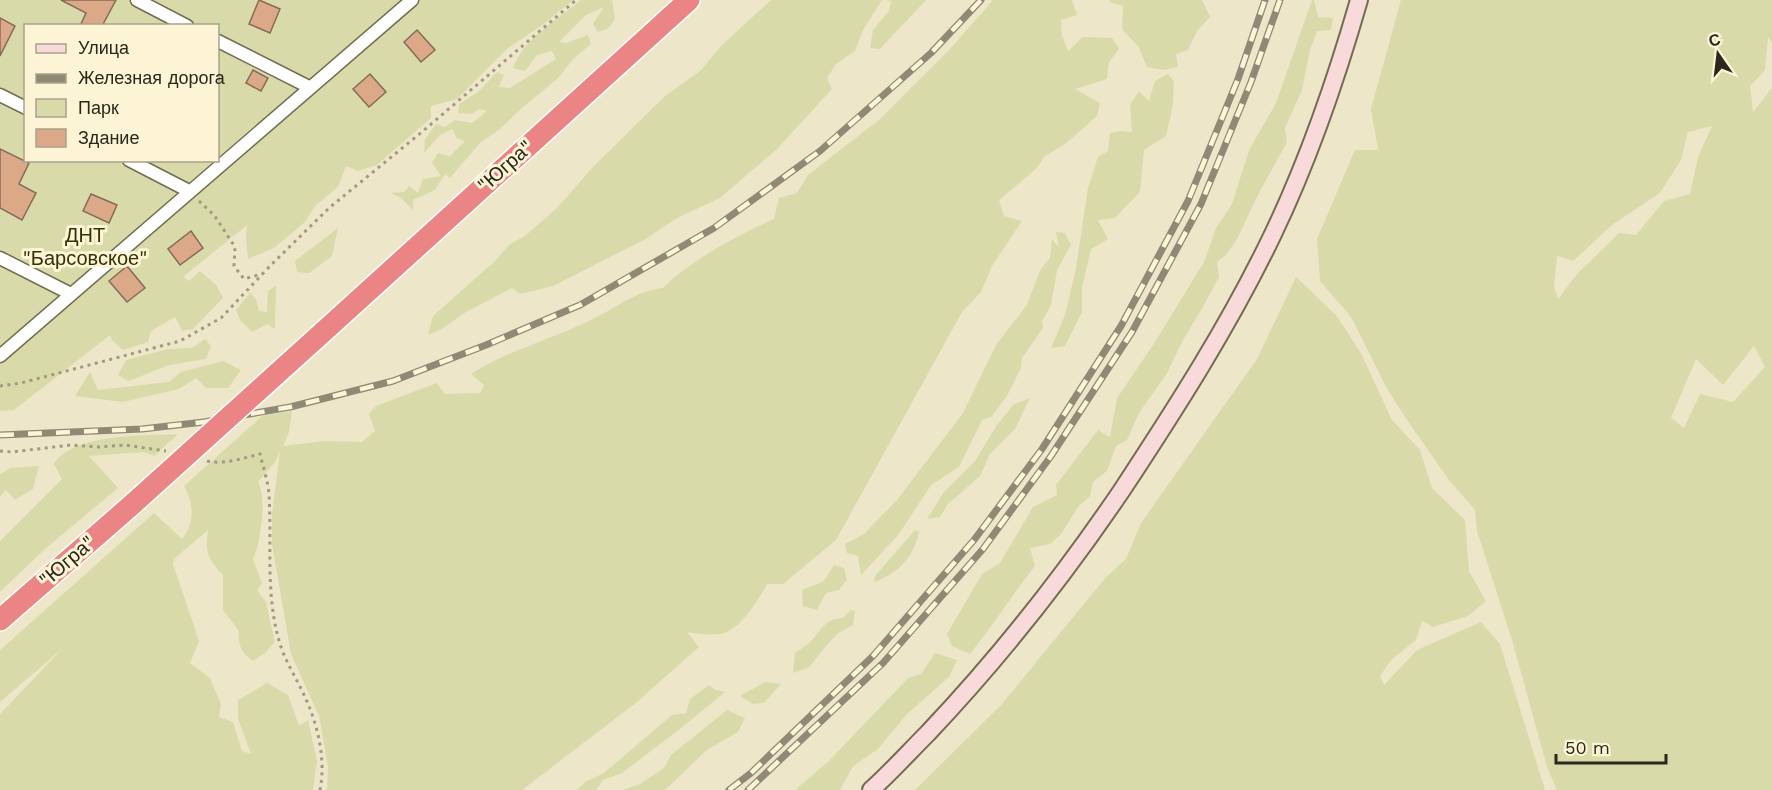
<svg xmlns="http://www.w3.org/2000/svg" width="1772" height="790" font-family="'Work Sans',sans-serif">
<rect width="100%" height="100%" fill="#eee6c8"/>
<path fill="#d8dba9" fill-rule="evenodd" d="M0,0h573l-32,26 -33,22 -51,51 -26,7v12l-54,47 -19,6 -12,-5 -8,21 -23,19 -10,16 -31,26 -26,11 -2,-20 1,-14 -64,52 6,4 11,-10 16,14 7,13 -30,31 -11,2 -7,-14 -24,14 -3,11 -25,8 -11,-10 -2,-5 -96,75 -14,1zM26,26h192v134h-192z
M581,0h31l3,19 -6,9 -11,4 -5,-8 11,-17 -18,8 -27,27 7,1 22,-8 3,9 -16,13 -17,21 -36,30 -22,21 -20,14 -30,35 -5,-4 -10,16 -22,10v10l-12,-12 -10,-5 13,-1 5,-6 9,7 5,-14 18,-3 -9,-13 6,-10 12,3 15,-15 -9,-3 -3,-9 -13,6 -16,18 1,-14 11,-15 9,3 10,-7 17,3 15,-12 -8,-2 -7,5 -14,-1 1,-9 20,-13 18,-19 7,3 -5,12 11,1 46,-29 -4,-8 -15,4 -12,16 -12,-3c11,-30 44,-48 68,-68z
M771,0h111l-19,30 -8,21 -19,13 -9,14 5,11 -55,60 -57,49 -43,20 -33,22 -91,46 -33,8 -8,-6 -46,24 -23,16 -15,7 5,-19 62,-55 15,-17 15,-8 32,-28 35,-40 73,-72 35,-25 23,-27z
M886,0h40l-46,49 -10,-1 3,-18 16,-19 2,-10z
M993,0h79l5,15 -16,5 1,16 6,15 15,-14 29,1 7,11 -10,13 -2,17 -32,10 25,14 -3,13 -32,28 -21,13 -8,12 -37,31 5,16 18,5 -30,45 -11,26 -19,20 -126,228 -53,44h-16c-8,15 -26,44 -43,49 -12,3 -25,1 -37,-1l12,15 -62,55 -115,88h-195l1,-23 -9,-51 -28,-62 -19,-110v-30l8,-63 -5,11 -17,20c9,16 3,60 -5,77l9,24 -5,7 9,12 9,40 -10,11 -12,8c-12,-9 -15,-15 -14,-30l-16,-21v-35c-16,-17 -18,-23 -15,-45l-34,29 -1,5 26,77 -9,22 20,15 11,26 -2,13 14,5 9,29 9,3 -13,-35v-19l29,-17 21,12 11,31 9,-6 9,41 -4,29h-313v-76l62,-65 -62,53v-52l154,-137 28,26c13,-16 12,-36 2,-53l78,-70 30,-5 -3,21 -6,14 42,-5 37,1 13,-11 -6,-17 7,-8 61,-23 8,11 35,-1 4,-8 -13,-11c37,-24 82,-35 122,-55 23,-11 44,-29 70,-31 26,-27 77,-54 111,-69l5,-21 18,-5 11,-18 72,-56 70,-70z
M1109,0h93l8,17 -13,14 -9,19 -12,4 2,13 -14,3 -17,-3 -9,-21 -16,-17 1,-23 -11,-3z
M1312,0h2l4,17 15,1 -2,12 -14,1 -7,19 -8,40 -17,38 2,14 -28,51 -22,46 -11,16 -9,7 2,15 -19,35 -17,28 -17,35 -27,38 -12,27 -11,6 -9,25 -14,11 -3,14 -11,10 -18,28 -11,10 -20,4 5,18c-23,29 -42,60 -65,88l-18,-8 -5,-12 35,-60 18,-11 33,-56 24,-12 -1,-10 42,-55 12,7 7,-39 36,-53 51,-83 12,-34 16,-24 17,-54 27,-47z
M1401,0h371v43l-4,-6 -3,33 -15,16 3,26 19,-24v702h-215l-10,-23 -35,-127 -35,-109 -2,-21 -26,-30 -42,-60 -21,-33 -35,-70 -31,-36 -3,-42 38,-89h23l-7,-41zM1712,126l-14,31 -8,37 -26,7 -28,34 -17,-2 -42,41 -19,25 -4,-12 3,-31 16,5 39,-36 48,-32 21,-33 7,-28zM1754,346l11,21 -32,35 -33,-8 -16,34 -13,-10 25,-59 27,26z
M1168,74l6,7 -1,24 -7,31 -22,14 -4,42 -25,26 -17,2 10,19 -17,10 -9,38v25l-17,34 -14,2 14,-33 11,-47 12,-80 10,-31 10,-6 2,-18 10,-2 12,1 -2,-27 9,-14 10,10 6,-20z
M338,228l-6,28 -23,17 -12,-1 -2,-11z
M1056,232l9,1 6,12 -14,25 -6,35 -9,16 1,7 -21,30 -1,10 -14,28 -16,21 -9,3 -23,47 -28,18 -32,49 -38,41 -3,-19 -11,-3 -2,-9 19,-10 33,-34 66,-87 33,-68 31,-40 13,-35 10,-12 2,-19 7,9z
M1296,277l40,38 25,38 31,67 28,30 12,38 33,32 4,51 17,30 -18,15 -35,11 -11,-6 -6,19 -25,20 -11,16 4,9 33,-35 64,-28 19,22 45,146h-630l86,-85 105,-128 20,-18 15,-36 116,-164z
M276,286l-1,43 -8,-5 -15,8 -12,-12 -4,-10 14,-17 6,6 3,12 8,1 1,-21z
M205,339l6,7 -5,13 -37,6 -40,16 -11,-6 8,-15 42,-11 24,-1z
M223,361l18,9 -13,18h-22l-10,-10 -17,11 -56,13 -48,-6 15,-24 8,18 71,-8 12,-10z
M1030,398l-15,31 -25,25 -10,22 -32,28 -8,13 -13,2 17,-27 31,-31 22,-36 16,-20z
M178,434l-24,22 -10,-4 -55,4 29,32 -73,61 -45,43v-51l62,-62 -8,-15c19,-31 91,-28 124,-30z
M39,466l-6,23 -18,11 -9,-10 -6,7v-23l11,-6z
M915,530l4,2c-5,25 -21,42 -45,50l1,-6z
M834,565l10,3 3,12 -8,10 -13,3 -9,17 -14,-4 -1,-16 22,-9z
M851,610l4,1 -2,14 -16,9 -17,19 -10,14 -17,6 2,-20c4,-3 9,-6 13,-9 12,-11 16,-26 35,-26z
M935,653l22,7 -8,17 -42,37 -29,35 -25,17 -13,24h-45l34,-29 79,-83 13,-4z
M765,682l16,2 -17,19 -11,1 -13,-8z
M709,685l6,5 10,2 -45,37 -58,44 -19,7 -7,10h-19l8,-8 19,-9 68,-58 14,-2 4,-14z
M727,710l18,8 -7,14 -31,18 -42,40h-42l17,-6 24,-16 7,-13z"/>
<path fill="#dca988" stroke="#856b5b" stroke-width="1.5" d="M61,0h55l-14,26h-22l6,-13z
M259,0l21,9 -10,24 -21,-9z
M0,18l15,8 -15,30z
M417,30l18,20 -14,12 -17,-20z
M253,70l15,8 -7,13 -15,-8z
M370,74l16,18 -17,15 -16,-18z
M0,149l29,14 -10,21 17,9 -14,27 -22,-12z
M91,194l26,11 -8,18 -26,-12z
M191,231l12,17 -23,17 -12,-16z
M127,266l18,22 -18,14 -18,-21z"/>
<g fill="none" stroke-linecap="round" stroke-linejoin="round">
<defs>
<path id="street" d="M137,0l50,26
M218,41l91,46
M0,95l26,13
M129,160l60,31
M0,258l71,36
M0,356l412,-356"/>
<path id="secondary" d="M871,790c20,-18 38,-38 57,-57 72,-76 135,-156 194,-243 54,-82 108,-166 151,-256 36,-75 63,-154 86,-234"/>
<path id="highway" d="M322,333l367,-333
M0,620l135,-118"/>
</defs>
<use href="#street" stroke="#736c51" stroke-width="15"/>
<use href="#secondary" stroke="#736c51" stroke-width="20"/>
<use href="#highway" stroke="#fff" stroke-width="24"/>
<path stroke="#a09a84" stroke-width="3" stroke-dasharray="3 4.5" stroke-linecap="butt" d="M199,201l15,14 21,32 -1,19 10,13 18,-5
M0,386l21,-3 159,-42 41,-23 49,-52 59,-58 94,-77 153,-131
M0,451l12,1 59,-7 28,2 26,-2 41,6
M207,461c18,4 36,-3 53,-7 3,13 8,27 9,40 3,50 -4,101 11,150 6,19 17,35 25,53 13,28 21,63 15,93"/>
<use href="#street" stroke="#fff" stroke-width="12"/>
<use href="#secondary" stroke="#f9dada" stroke-width="16"/>
<use href="#highway" stroke="#ea8485" stroke-width="21"/>
<defs>
<path id="rail" d="M0,435l142,-6 62,-7 86,-15 103,-26 93,-36 94,-40 134,-77 106,-77 111,-98 50,-53
M729,790l22,-17 122,-117 101,-116 68,-91 79,-123 67,-125 50,-122 27,-79
M748,790l135,-127 100,-114 68,-93 81,-124 69,-128 50,-122 29,-82"/>
</defs>
<use href="#rail" stroke="#8f8975" stroke-width="7"/>
<use href="#rail" stroke="#fcf4d5" stroke-width="4.5" stroke-dasharray="14" stroke-linecap="butt"/>
<defs>
<path id="highway-bridge" d="M135,502l187,-169"/>
</defs>
<use href="#highway-bridge" stroke="#fff" stroke-width="24" stroke-linecap="butt"/>
<use href="#highway-bridge" stroke="#ea8485" stroke-width="21"/>
</g>
<g text-anchor="middle" dominant-baseline="central" stroke-width="6" stroke-linejoin="round" paint-order="stroke">
<g font-size="20" fill="#2a271c" stroke="#fcf4d5">
<text transform="translate(505 166) rotate(-42)">"Югра"</text>
<text transform="translate(67 561) rotate(-41)">"Югра"</text>
</g>
<g font-size="20" fill="#333306" stroke="#fcf4d5">
<text x="85" y="235">ДНТ<tspan x="85" dy="23">"Барсовское"</tspan></text>
</g>
</g>
<rect x="24" y="24" width="195" height="138" fill="#fcf4d5" stroke="#a8a28b" stroke-width="1.5"/>
<rect x="36" y="44" width="30" height="9" fill="#f9dada" stroke="#a8a28b" stroke-width="1.5"/>
<text x="78" y="54" font-size="18" fill="#2a271c">Улица</text>
<rect x="36" y="74" width="30" height="9" fill="#8f8975" stroke="#a8a28b" stroke-width="1.5"/>
<text x="78" y="84" font-size="18" fill="#2a271c">Железная дорога</text>
<rect x="36" y="99" width="30" height="18" fill="#d8dba9" stroke="#a8a28b" stroke-width="1.5"/>
<text x="78" y="114" font-size="18" fill="#2a271c">Парк</text>
<rect x="36" y="129" width="30" height="18" fill="#dca988" stroke="#a8a28b" stroke-width="1.5"/>
<text x="78" y="144" font-size="18" fill="#2a271c">Здание</text>
<g transform="translate(1718 54) rotate(346)" stroke="#fcf4d5" stroke-width="4.5" paint-order="stroke">
<path d="M0-4.5L10 22L0 15L-10 22Z" fill="#2a271c"/>
<text y="-9" font-size="16" font-weight="bold" text-anchor="middle" fill="#2a271c">С</text>
</g>
<path d="M1556 754v9h110v-9" fill="none" stroke="#2a271c" stroke-width="3"/>
<text x="1565" y="754" font-size="18" fill="#2a271c" stroke="#fcf4d5" stroke-width="4.5" paint-order="stroke">50 m</text>
</svg>
